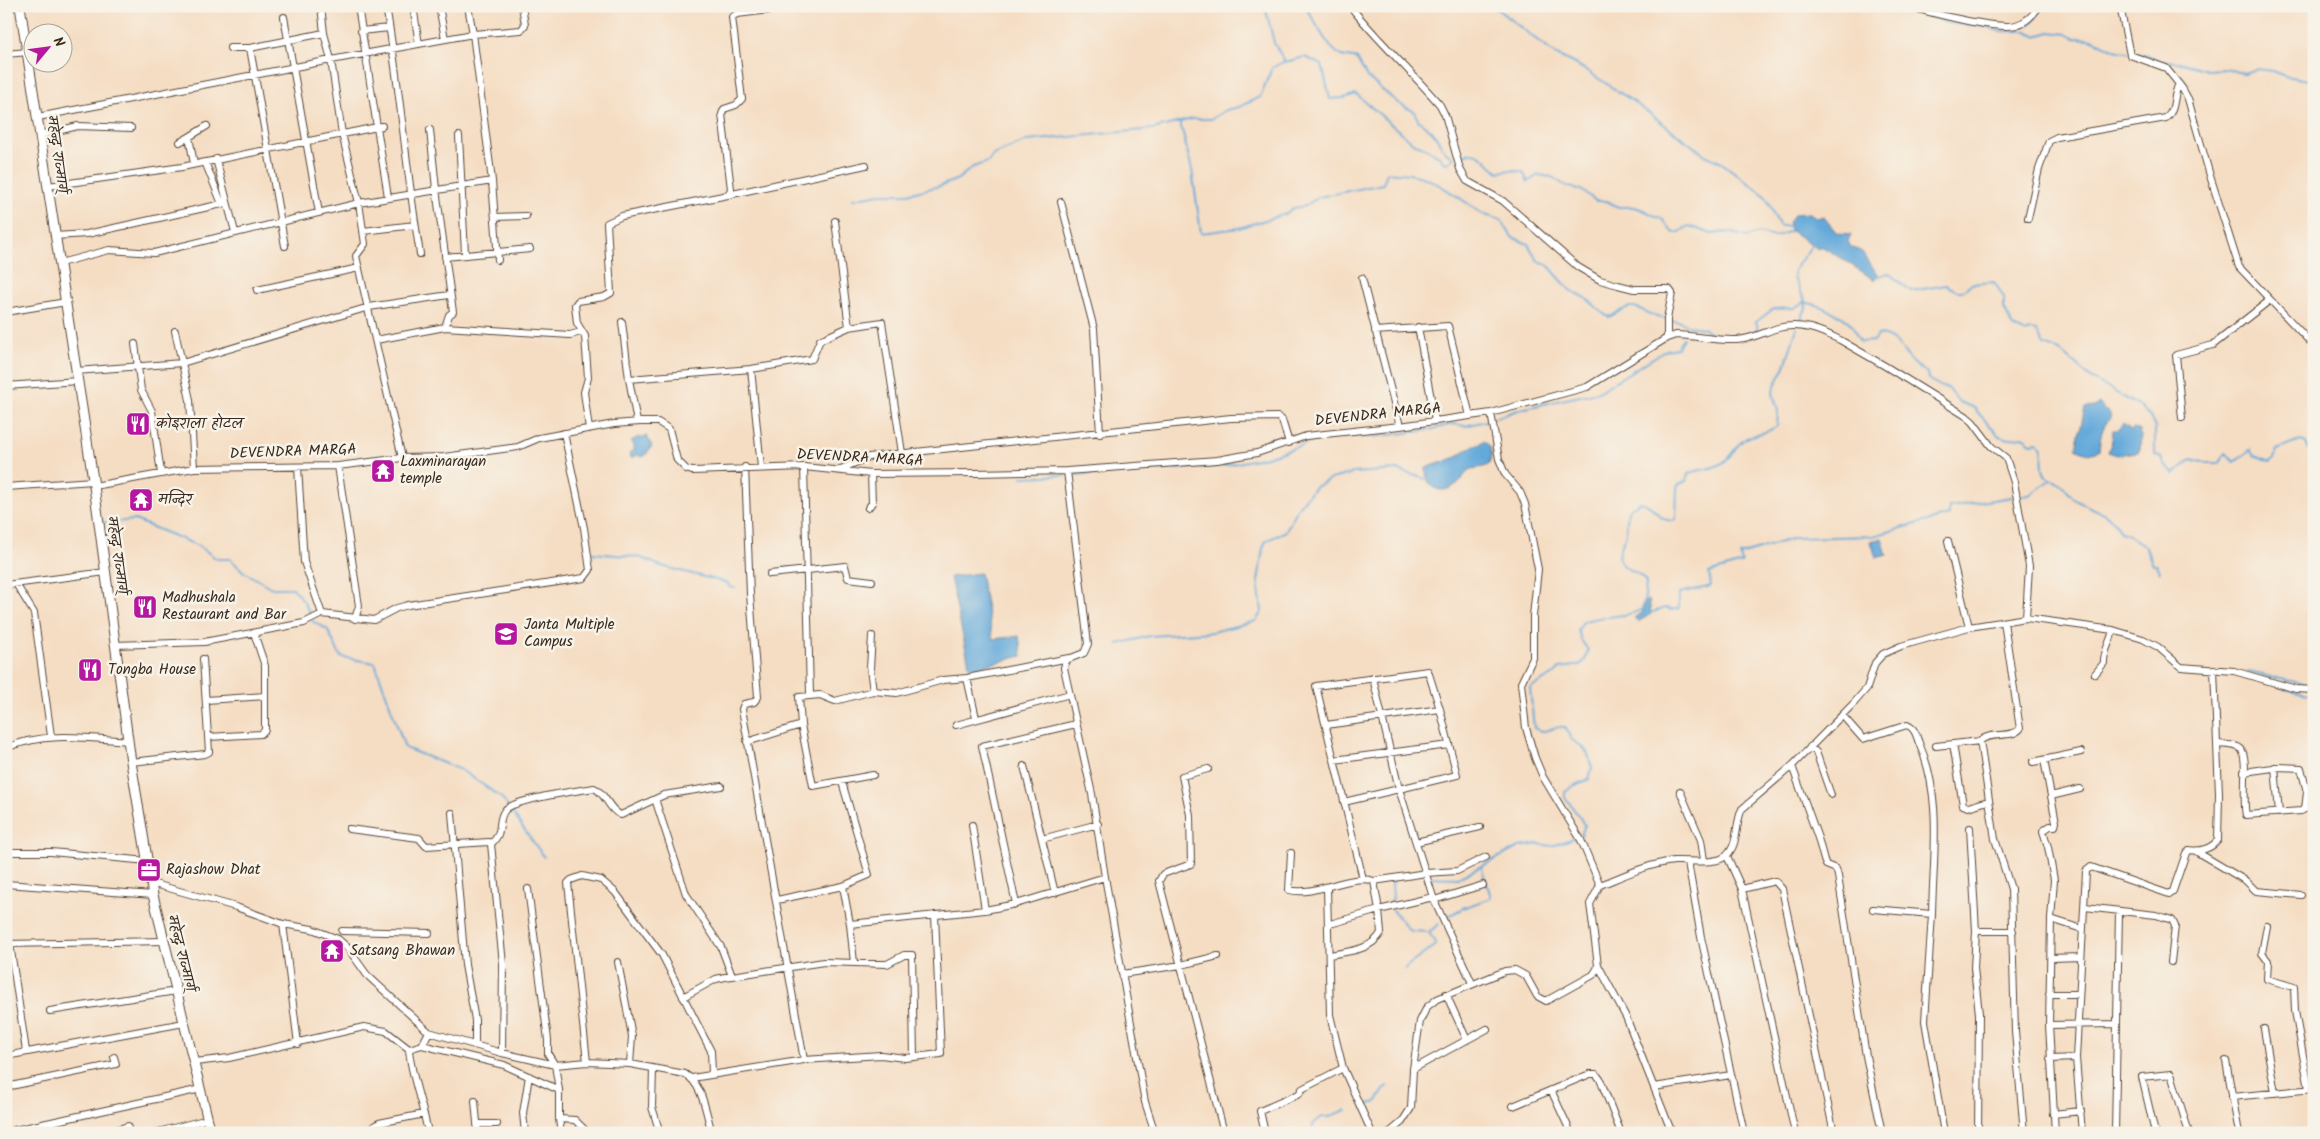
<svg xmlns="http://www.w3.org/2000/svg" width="2320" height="1139" font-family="Kalam,'Playpen Sans Deva',sans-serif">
<rect width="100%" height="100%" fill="#f7f3e8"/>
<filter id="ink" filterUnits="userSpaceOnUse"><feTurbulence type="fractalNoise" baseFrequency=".02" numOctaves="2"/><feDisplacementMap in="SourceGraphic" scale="10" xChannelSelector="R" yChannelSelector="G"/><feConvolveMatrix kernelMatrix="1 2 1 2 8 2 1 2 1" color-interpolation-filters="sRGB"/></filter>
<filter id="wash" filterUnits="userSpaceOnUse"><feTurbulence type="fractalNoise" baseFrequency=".0096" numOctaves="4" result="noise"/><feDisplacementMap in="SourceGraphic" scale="20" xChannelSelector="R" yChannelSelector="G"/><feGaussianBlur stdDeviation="1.12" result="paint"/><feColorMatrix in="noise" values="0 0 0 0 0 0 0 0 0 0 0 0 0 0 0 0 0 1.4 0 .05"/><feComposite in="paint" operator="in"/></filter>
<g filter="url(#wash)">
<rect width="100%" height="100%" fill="#f5ddc3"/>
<path fill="#64a9da" stroke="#506a7c" d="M1810,213l7,5 6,-2 14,17 14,1 -3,7 2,5 12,6 17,24 -4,4 -52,-33 -5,2 -28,-19 -2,-8 7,-8z
M2099,403l5,7 6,3 1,6c-10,6 -11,21 -12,32 -8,4 -15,1 -23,-3l9,-40 9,-1z
M2123,424l8,6 3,-2 6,3 -1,2 2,2 -1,14 -2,3 -21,3 -9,-3 4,-12 1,-10h4z
M647,436l5,10 -7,10 -4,1 -3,-2 -7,3 -2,-5 5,-3v-4l-3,-5 8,-4 1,2z
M1484,441c10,7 8,16 4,24 -6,4 -15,2 -20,6 -3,3 -6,9 -10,12 -17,14 -33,6 -32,-15l31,-11 10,-8z
M1882,538l5,17 -11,3 -5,-17z
M980,573l13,66 26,-3 3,20 -52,13 -20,-92z
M1649,600l2,14 -13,8 -3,-3v-2l7,-4 4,-12z"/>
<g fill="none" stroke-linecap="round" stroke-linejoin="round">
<path stroke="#64a9da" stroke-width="2" d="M1265,6l9,37 11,19
M1493,6l62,48 29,15 50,33 71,53 17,8 41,31c9,9 9,22 17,32h9
M1882,6l37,7 30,11 41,3c6,6 19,4 27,4l5,-6c12,2 15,-11 21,-19
M2017,31h7l12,5 14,-4 17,2 7,4 17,1 27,12 10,1
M2132,51l29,10 18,1 28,8 17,-1 20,4 12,-4 17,2 13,5 28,5
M1180,122l12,48 9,63 38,-5 46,-14 8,-6 12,-2 14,-9 64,-13 4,-11c40,-2 55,14 86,34 9,9 18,9 28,13l11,17 16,7 10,17 9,3 23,26 16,8 19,17 4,2c6,-3 12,-7 18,-9 13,-5 22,11 38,10
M1460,157c21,-12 25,6 39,15l11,-2 13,2 5,10 10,-7 14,2 14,9 15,4 15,11h11l11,6h17l8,3 19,9 10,13 6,1 11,-7 23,8 16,-2 19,5 12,-4 15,4 17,-6
M853,199l27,-5h27l33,-8 18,-7 15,-12 15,-5 5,-7 34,-14 126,-12 39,-10h19l15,-9 13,-3 21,-10 12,-29 9,-5 24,-6 17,8 8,34 14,-1 12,-4 58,50c9,0 16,9 26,12l3,6 4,1 7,-5 -8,-5 -14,-22 -13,-10 -5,-9 -16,-9 -31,-26 -10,-18c-4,-2 -11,-1 -15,-3 -18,-10 -25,-35 -38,-50
M1879,276l9,-3 23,18 35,-6 11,6h5l9,-7 23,-2 10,15v11l9,19 12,5 6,-2 5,1 8,14 16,6 31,27 49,29 10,9 5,12v26l6,3 2,7 11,10 18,-15 14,4h14l5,-10 10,9 15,-12 4,6 17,6 3,-4 3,-9 20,-8 8,1 4,7 5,2
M1805,303c10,-1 41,14 47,22 3,5 4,12 9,17l13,-1 4,-6c19,0 26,21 39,31 3,3 7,4 10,7l1,6 14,8 6,1 11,14 14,5 26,29 9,3 15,-2 8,6 7,-1c10,10 -1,27 10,36 4,3 10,3 14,7 4,4 8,10 13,14 20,15 31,7 45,33l7,2 18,12 8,19h4l3,7
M1669,320l12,2 7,4 15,2 6,5 15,3 25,-2 9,-6 -2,-6 17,-13 21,-1 11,-7
M1799,324l7,-16 -1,-7 -11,-23v-8l18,-25
M1495,418l26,-9 77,-17 68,-42 11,-2 6,-10
M1330,436l21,-1 22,2 56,-7 24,-6 12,2 25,-6
M1070,475l152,-9 45,-9 59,-20
M1022,477l44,-2
M2019,496l10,-1 22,-15
M103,523l32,-3 64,26 18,13h13l14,13 28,16h21l11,14 7,14
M592,553l47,4 22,9 67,17 1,4 6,1
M1649,613l17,-5 5,2 8,-2v-15l29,-6 3,-2 -2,-12 33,-10 -2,-8 54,-17 79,-2 76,-21v-8l63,-10
M312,621l15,8 14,28 34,6 30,85 56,22 40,27 43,60
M1118,644l32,-8 62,-4 44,-11 6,-10 -4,-29 5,-34 3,-7 20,-10 13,-25 16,-19 16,-8 22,-6 45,-3 27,9
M2248,672l66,14
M2284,689l30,6
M1581,835l4,-10 -20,-28v-5l10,-7 14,-6 3,-11 -4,-14 -5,-7 -12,-8 -6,-12c-12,-2 -19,9 -31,1l-4,-40 26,-15 4,-5c15,-3 25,1 28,-18l-7,-10 -3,-10 5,-8c19,-9 41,-2 59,-13l3,-12 1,-15c-6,-10 -13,-9 -21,-15 -12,-10 -2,-22 1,-33 1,-8 1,-16 2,-24l12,-8c15,2 18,20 34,19l2,-4 1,-29 1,-3 8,-4 2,-7c10,-5 22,-4 33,-10 10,-5 14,-19 24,-25 10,-6 22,-5 32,-13l1,-15 -5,-18 1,-6 10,-18 13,-41
M1429,877l29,1 61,-31 19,-3 14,2 22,-8
M1390,905l-1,-3 4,-4 -1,-14 2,-3
M1393,910l17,21 19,1
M1445,918l20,-11 24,-8 2,-2 -10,-31
M1405,969l2,-3 28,-20v-3l-6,-11 10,-8
M1365,1105l11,-3 11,-16
M1312,1133l1,-9 9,-7h6l18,-7"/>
</g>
</g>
<g filter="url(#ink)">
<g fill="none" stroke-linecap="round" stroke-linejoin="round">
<defs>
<path id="minor" d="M321,6l3,27 7,27 11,74 17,69 6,41 -9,12 46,202
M358,6l30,191
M386,6c14,82 20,165 34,248
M413,6l6,38
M439,6l6,33
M468,6l5,28 19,147 6,79
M1350,6c28,35 61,65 90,99l5,10 15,54 7,12 36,20 75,66 22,13 18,5 16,4h35l3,4 -5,26v19
M1908,6c22,7 89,24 108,19 11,-3 17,-10 23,-19
M2120,6l10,49 36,13 16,20 6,11 23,80 28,88 75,79
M6,7h14
M284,17l35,196
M361,31l28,-3
M230,48h20l74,-15
M250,48l35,198
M6,54l22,-2
M38,117l293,-57 142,-26 48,-4 4,-5 -3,-19
M430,130l6,59 17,123 -4,3 -4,12
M40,135l38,-9 53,2
M459,136l6,118
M180,142l9,-5
M216,159l19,73
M194,164l-5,-27 18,-11
M48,186l134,-19 200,-41
M728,195l138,-30
M1061,202l33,127 6,105
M495,217l31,-1
M2028,218l11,-49 10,-28 8,-4 109,-19c11,-9 6,-22 13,-34
M835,221l14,106
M363,231l52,-6
M55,236l32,-2 135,-30 -17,-42 -5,1
M445,257l85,-8
M60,263l49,-13 45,3 205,-50 133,-22
M1362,278l38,148
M257,290l102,-22
M6,312l60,-10
M622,322l7,57
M1418,327l17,94
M175,331l15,69 4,68
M1375,331l73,-5 22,90
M376,340l69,-13 125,8 11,-3
M135,344l6,46 11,21 9,62
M751,369l61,-10 8,-19 29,-13 33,-5 20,131
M76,371l106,-8 187,-56 80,-12
M6,386l72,-5
M1491,413l8,46 6,15 15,18 5,12 13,65 -5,47v42l-12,25 5,45 9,30 8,19 38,63 19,45
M2182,418l-6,-63 37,-10 57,-45
M637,422l-8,-43 122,-10 10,98
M589,429l-5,-37 4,-14 -3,-42 -8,-13 -2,-18 3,-4 26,-4 7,-4 -4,-70 15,-7 106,-21 3,-6 -9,-75 2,-5 12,-4 6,-6 -10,-82 5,-3 65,-8
M338,466l21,140 -4,13
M298,467l6,95 18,52
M745,467l5,127 8,103 -4,5 -10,2 -2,5 62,351
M804,467l6,227
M841,469l28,-12 362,-39 47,-1 4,3 7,23
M1067,471l21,173 -4,9 -18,7 -2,8 28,126 13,83 40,225 10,31
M94,486l100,-18 144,-2 64,-8 42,-1 74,-10 21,-9 75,-14 26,-2h18l11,7 8,31 9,9 6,2 112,-4 67,7 105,-1 91,-2 150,-11 40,-7 49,-17 94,-10 91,-13 96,-26 80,-49 9,-3c21,1 41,6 61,5 16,-1 27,-8 41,-12 22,-6 42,2 62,12l45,26 81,50 7,6 18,24 15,12 8,24 15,84 -3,52
M6,487l87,-6
M868,508l4,-5 -1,-29
M1948,541l21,86
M770,574l75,-8 3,12 24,3
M16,584l18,29 17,123
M6,585l100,-13
M872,636l-2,32 3,23
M115,645l89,-3 100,-19 18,-9 52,6 23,-12 11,-3 176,-27 6,-8 -6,-42 -20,-95
M2095,674l9,-11c-1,-11 7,-22 9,-33
M967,678l9,40
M1373,678l26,111 58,-14 -17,-66
M206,700l59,-4
M1842,715l21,24 44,-14c8,3 9,10 12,18 24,54 14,115 13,171
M956,725l114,-31
M1326,725l114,-16 -12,-38 -112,15 47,193
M208,737l53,-3 4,-4v-64l-11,-33
M1980,741c10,-10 31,-2 40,-12l-16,-107
M747,742l54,-17
M1953,744l10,61 5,2 20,-6
M2218,744c6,1 18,0 23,5 8,8 1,52 5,66l55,-4 4,-2 2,-17 -6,-24 -21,-1 -36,5
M1936,746l44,-5 15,98 16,50 4,143 9,101
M1810,747l6,5 15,43
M6,748c39,-17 81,-10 122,-7
M1334,760l115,-15
M2044,760l12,62 -1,4h-5l-7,5 5,16 6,33 -3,39 -2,106 6,108
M131,762l74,-8 4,-2 -6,-93
M2033,762l48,-10
M1024,766l31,127
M1792,766l26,72 6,22 2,5 10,4 2,7 28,180 16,77
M2275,767l4,46
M1208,769l-26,7 8,39 1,49 -28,10 -4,7 65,252
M873,775l-60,11 -12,-61 -2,-28 21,-2 15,6 38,-10 24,2 46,-13 24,-2 102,-20
M1680,791l21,49 3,20
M2051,796l29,-7
M655,799l31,95 35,53 11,29
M1344,802l55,-13 35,111 38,83
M452,813l13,152 10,55v25
M972,825l13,85
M1970,828l6,103 -2,37 5,46 -1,119
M349,829l70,9 7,8 63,-4 2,2 12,120 -1,89
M1042,839l56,-15
M1416,842l64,-15
M491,844c14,-13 5,-23 14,-34 9,-11 72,-19 89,-22 12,5 15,23 27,27l43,-20 57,-9
M6,852h45l97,9
M2197,852l49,29 10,10 45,4
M1291,853l-2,37c27,7 61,-17 85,-9l5,29 -49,14
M1727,856l15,33 53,244
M1688,862l13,75 43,196
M1374,881l52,-8 31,-2 29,-14
M151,883l85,24 47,17 29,5 26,10 9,8 20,28 62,57 73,21 53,12 32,-3 43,2 55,10c18,10 21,40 27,59
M6,884l147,11
M843,886l7,38 4,39
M1327,887l3,128 13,53 29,65
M528,889l20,151v14l7,11 4,25v29l2,14
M1742,889l33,-8 7,8 52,244
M777,900l66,-14 26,-11 -27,-93
M1434,900l49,-15
M1016,904l-34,-158 94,-22
M2085,907l71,8 16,5 3,6 -4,36
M1873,909l59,5 -7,107 19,112
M2051,919l31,10
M283,924l15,120
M850,924l135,-14 31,-6 89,-27
M2267,926l-5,27 6,8 -1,18 27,8 1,24 14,78
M342,931l87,2
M1976,931h37
M6,944l159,-3
M10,944l16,107
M1330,955c19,-4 40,-4 51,-22l-2,-23 54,-13
M2051,958l30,-1
M618,962l14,74 -2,28
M1598,965l28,52 46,116
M1122,974l59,-9 37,-9
M1446,994l21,46
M2049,994h30
M683,997l33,-18 9,-2 99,-15 63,2 17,-9h8l2,102
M50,1011l126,-20
M2049,1025l68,-1
M2264,1029l11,64
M422,1045l82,20 55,25
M409,1049c2,28 14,55 19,84
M6,1056l178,-33
M2050,1059l26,-1
M2226,1061l13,72
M195,1062l34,-4 135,-31 22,4 23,18 13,-4 7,-13
M587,1062l-19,-179 3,-3 11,-4 19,4 14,12 47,63 49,96 1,22 -3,2
M653,1069l-1,38 8,26
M1413,1069l74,-40
M692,1078l112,-18 77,-5 24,3 36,-4 -6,-139
M6,1087l110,-23 -2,-7
M1654,1087l77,-12
M1551,1090l20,43
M2232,1097l82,-8
M475,1101l3,32
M1513,1106l77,-32h6l4,5 21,54
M2053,1114l28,-3
M559,1119l16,1 13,13
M477,1124h20
M6,1132l195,-43
M106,1133l22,-7
M154,1133l54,-14
M373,1133l1,-7 5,-3 45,-9
M525,1133l-2,-20 6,-37
M1265,1133l-5,-22 39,-17 3,-5 41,-21
M1389,1133l13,-11 9,-14 2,-39 7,-48 7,-14 10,-8 68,-28 10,-1 11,6 11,20 9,5 47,-26 4,-6 1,-4 -8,-61 10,-19c23,-9 48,-21 74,-24 13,-1 42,4 52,-5 13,-11 9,-33 16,-47l50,-43 62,-63 13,-15 8,-25 8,-9 18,-8 68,-19 57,-9 87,12 30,9 15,8 23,20 53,4 62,18 18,1
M2082,1133l-6,-75 10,-187 5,-4 78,27 4,-3 13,-38 3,-3c10,2 22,-1 29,-10l1,-46 -5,-125
M2115,1133l4,-222
M2155,1133l-13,-56 29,-3 18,59"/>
<path id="highway" d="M20,6l74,480 37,276 22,133 58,238"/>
</defs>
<use href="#minor" stroke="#574537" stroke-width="8"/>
<use href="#highway" stroke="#574537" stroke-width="11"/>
<use href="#minor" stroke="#fff" stroke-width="6"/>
<use href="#highway" stroke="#fff" stroke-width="9"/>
</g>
</g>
<defs>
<symbol id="restaurant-square" viewBox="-11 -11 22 22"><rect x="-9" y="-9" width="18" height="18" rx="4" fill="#b5179e" stroke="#f7f3e8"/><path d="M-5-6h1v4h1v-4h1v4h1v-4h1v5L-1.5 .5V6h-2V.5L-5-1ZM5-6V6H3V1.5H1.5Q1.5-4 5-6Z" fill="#fff"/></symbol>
<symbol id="temple-square" viewBox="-11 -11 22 22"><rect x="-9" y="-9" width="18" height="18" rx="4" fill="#b5179e" stroke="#f7f3e8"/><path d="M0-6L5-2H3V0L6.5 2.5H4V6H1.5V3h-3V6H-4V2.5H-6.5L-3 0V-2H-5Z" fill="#fff"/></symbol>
<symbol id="university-square" viewBox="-11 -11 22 22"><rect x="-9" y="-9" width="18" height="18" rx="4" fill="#b5179e" stroke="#f7f3e8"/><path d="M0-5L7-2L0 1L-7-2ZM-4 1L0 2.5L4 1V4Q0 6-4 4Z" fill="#fff"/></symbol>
<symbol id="office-square" viewBox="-11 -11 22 22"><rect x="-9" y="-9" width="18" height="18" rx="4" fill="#b5179e" stroke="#f7f3e8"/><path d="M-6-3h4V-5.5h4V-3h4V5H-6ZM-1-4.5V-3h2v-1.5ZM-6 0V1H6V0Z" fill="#fff"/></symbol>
</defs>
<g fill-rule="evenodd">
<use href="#restaurant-square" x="124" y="410" width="28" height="28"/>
<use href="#temple-square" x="369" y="457" width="28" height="28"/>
<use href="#temple-square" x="127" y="486" width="28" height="28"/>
<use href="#restaurant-square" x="131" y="593" width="28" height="28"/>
<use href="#university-square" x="492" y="620" width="28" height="28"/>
<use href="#restaurant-square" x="76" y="656" width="28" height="28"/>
<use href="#office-square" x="135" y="856" width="28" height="28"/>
<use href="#temple-square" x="318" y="937" width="28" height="28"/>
</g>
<g text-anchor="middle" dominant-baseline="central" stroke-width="5" stroke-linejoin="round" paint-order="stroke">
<g font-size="15" fill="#3b2a1e" stroke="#f7f3e8">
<text transform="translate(57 154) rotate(82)">महेन्द्र राज्मार्ग्</text>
<text transform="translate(1378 415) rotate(-6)">DEVENDRA MARGA</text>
<text transform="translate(293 452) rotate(-2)">DEVENDRA MARGA</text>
<text transform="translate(860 458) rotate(3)">DEVENDRA MARGA</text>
<text transform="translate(117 555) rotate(82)">महेन्द्र राज्मार्ग्</text>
<text transform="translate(181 953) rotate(76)">महेन्द्र राज्मार्ग्</text>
</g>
<g font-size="15" fill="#3b2a1e" stroke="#f7f3e8" text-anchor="start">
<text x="156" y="424">कोइराला होटल</text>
<text x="400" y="462">Laxminarayan<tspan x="400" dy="17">temple</tspan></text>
<text x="158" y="500">मन्दिर</text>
<text x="162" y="598">Madhushala<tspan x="162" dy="17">Restaurant and Bar</tspan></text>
<text x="524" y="625">Janta Multiple<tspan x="524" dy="17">Campus</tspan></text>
<text x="108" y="670">Tongba House</text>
<text x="166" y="870">Rajashow Dhat</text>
<text x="350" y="951">Satsang Bhawan</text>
</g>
</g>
<rect width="2320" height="1139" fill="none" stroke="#f7f3e8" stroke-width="25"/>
<g transform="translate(48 48) rotate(61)"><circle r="24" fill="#f7f3e8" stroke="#aca397"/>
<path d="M0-4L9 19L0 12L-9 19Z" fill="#b5179e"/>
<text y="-8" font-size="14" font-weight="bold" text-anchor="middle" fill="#3b2a1e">N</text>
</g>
</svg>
